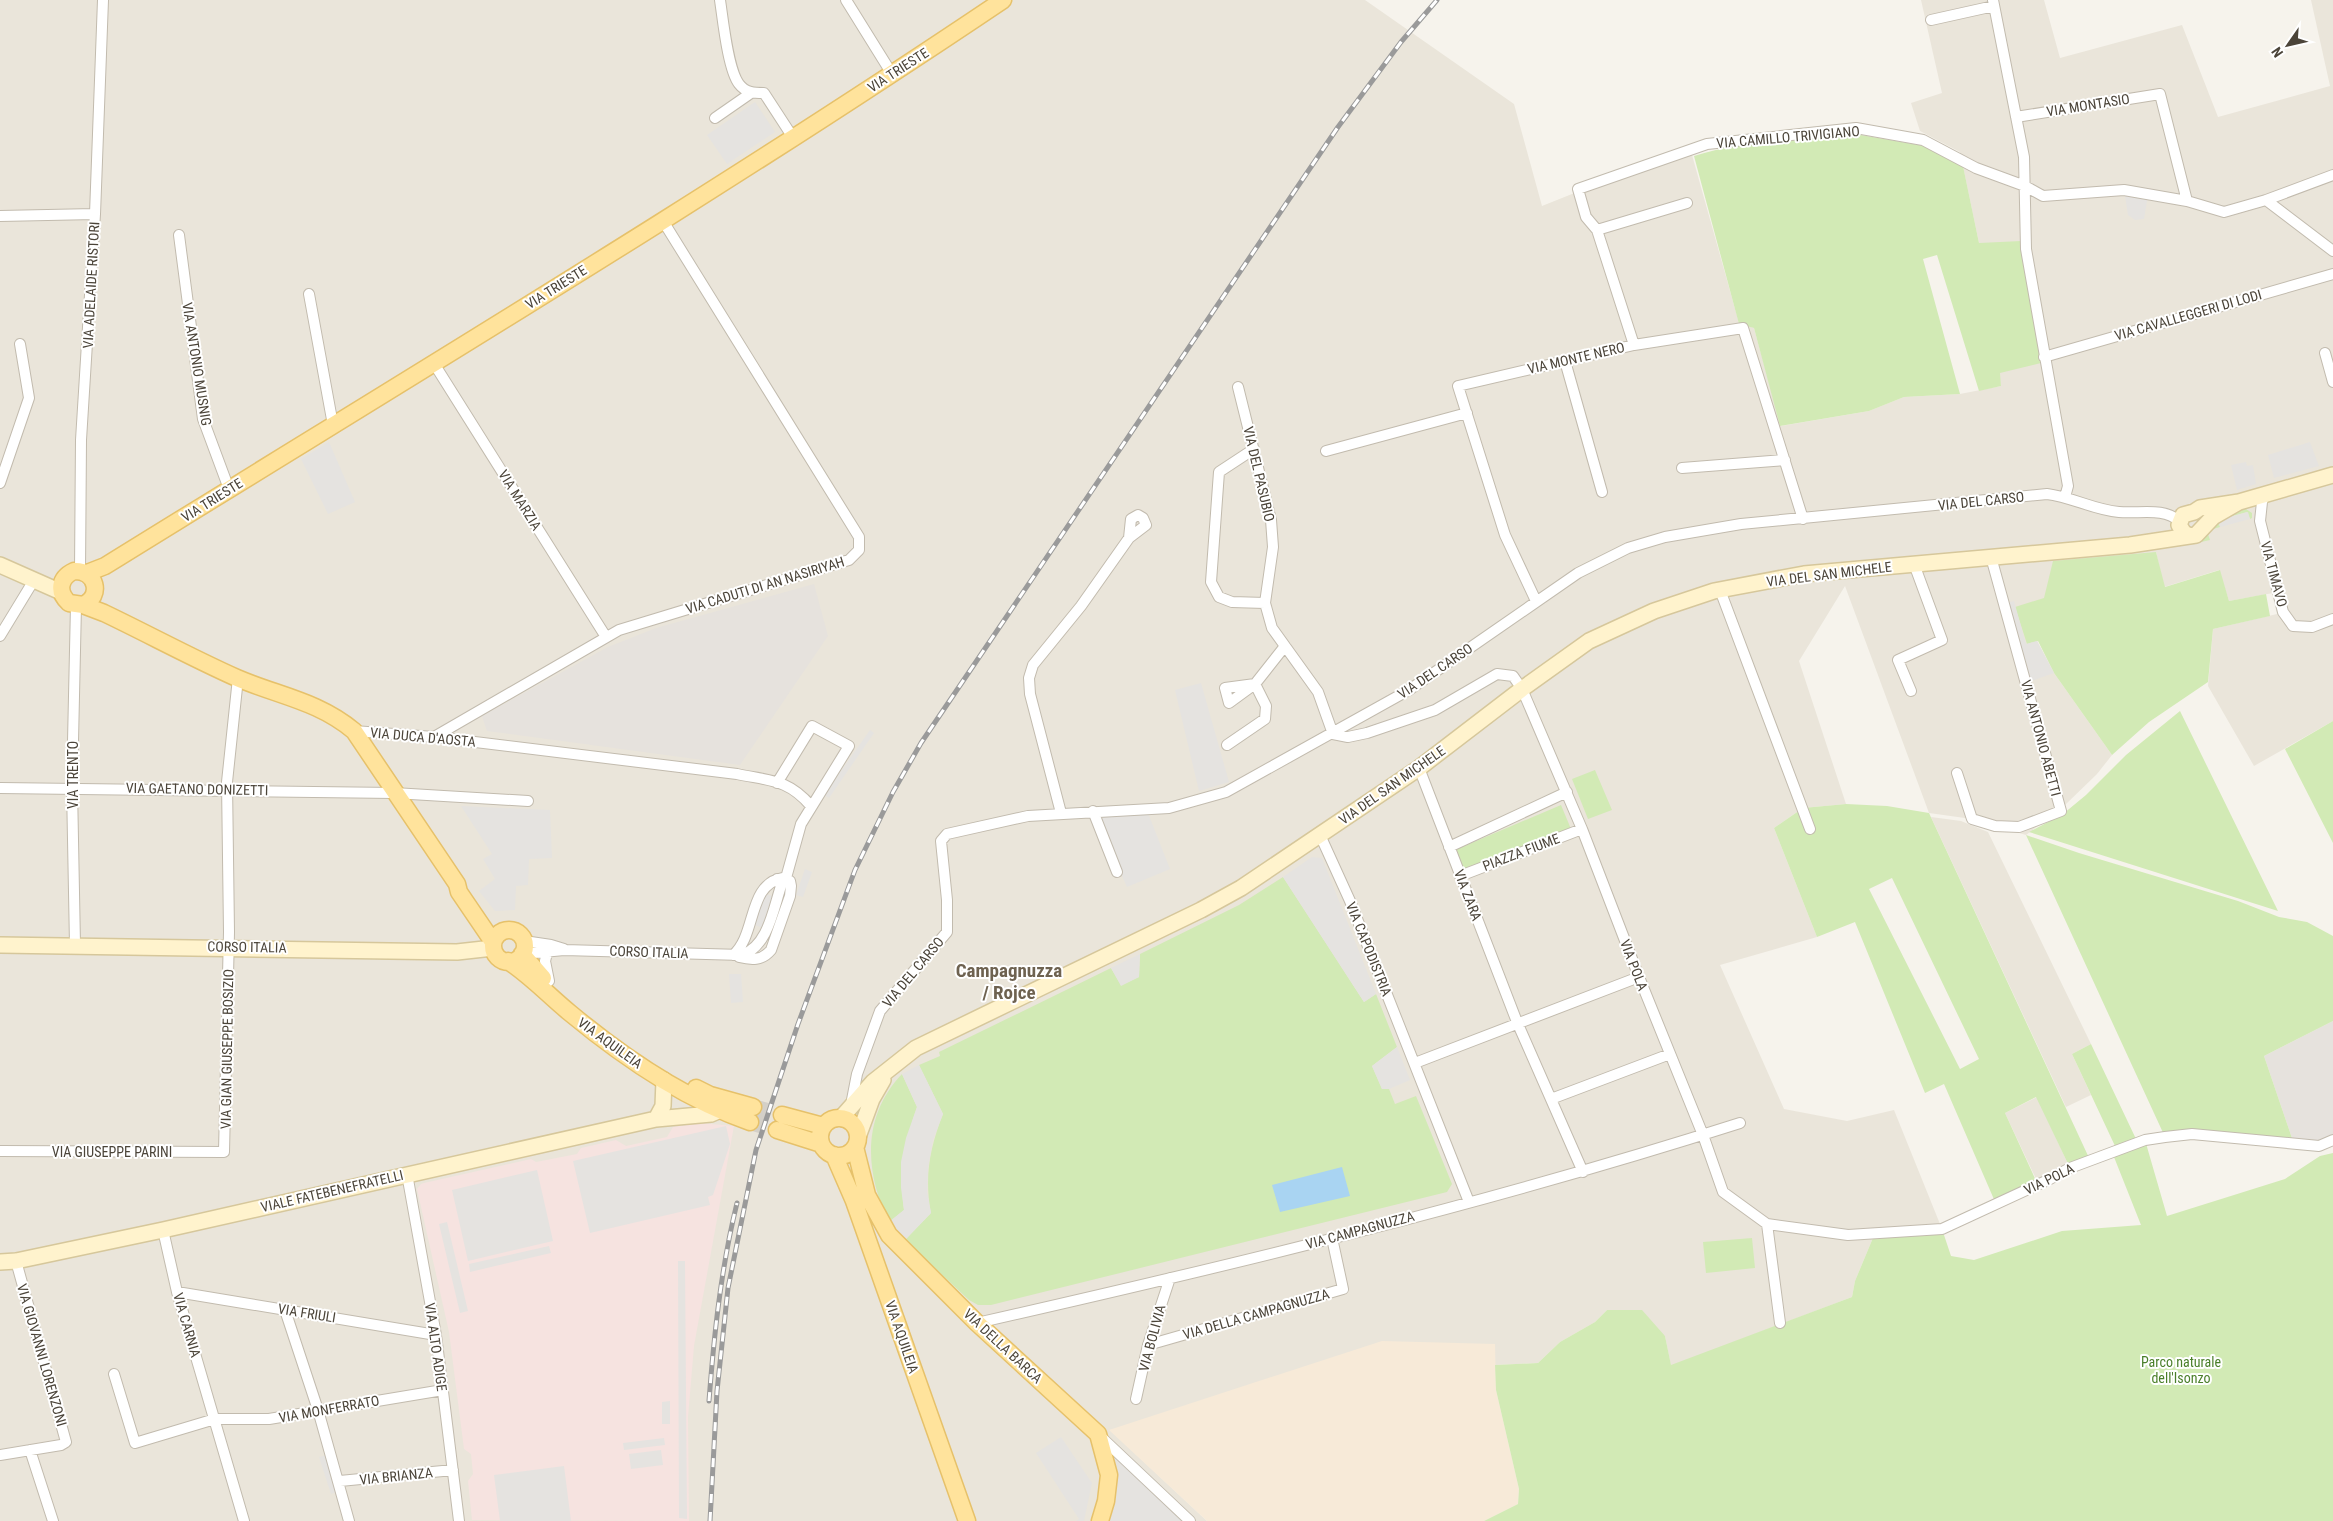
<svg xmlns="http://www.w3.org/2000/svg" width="2333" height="1521" font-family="'Roboto Condensed',sans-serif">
<rect width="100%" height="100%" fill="#f6f3ec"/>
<path fill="#eae5da" d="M0,0h1365l149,104 28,102 30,-12 120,-39 47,168 15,5 27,98 88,-15 35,-14 56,-3 41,-8 -22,-143 -19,-91 -40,-21 -9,-28 31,-10 -21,-93h123l16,58 122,-33 36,92 112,-31 -19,-86h22v721l-79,45 -46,-80 5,-57 64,-15 -4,-21 -44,8 -10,-31 -55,17 -8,-35 -119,89 17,32 58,82 -15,19 -33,32 -38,29 -54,-16 -43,-6 -84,-227 -46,75 47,143 -43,4 -29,20 43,109 -97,28 64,144 63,12 47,-11 48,119 -67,4 -20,48 -3,16 -181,69 -6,-30 -58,-26 -12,12 -35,20 -22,21 -43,2v-20l-385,85 97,91h-1207z
M1931,817l30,4 27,11 103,212 -19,10 19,41 -25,12z
M2037,1097l31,67 -31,17 -32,-68z"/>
<path fill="#f7ead8" d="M1382,1341l113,3 1,46 23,99 -1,15 -34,17h-277l-98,-91z"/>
<path fill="#e6e2dd" d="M814,584l14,52 -88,129 -253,-34 -5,-15 126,-69 48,-19z
M2333,1021v119l-39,4 -30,-88z"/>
<path fill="#f6e3e0" d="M700,1123l34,3 -40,220 -6,71 1,104 -217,-1 -4,-39 5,-7 -2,-20 -7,-5 -15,-117 -32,-143 4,-5 3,-1 107,-24 5,3 41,-8 4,-6 35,-8 10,6 41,-9 6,-10z"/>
<path fill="#d2eab5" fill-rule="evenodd" d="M1855,134l70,12 38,20 16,77 42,-2 20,122 -41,10 1,13 -22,5 -42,-136 -14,4 37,135 -56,3 -35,14 -89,15 -26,-98 -15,-4 -45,-168c51,-16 108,-17 161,-22z
M2243,507l9,6v5l-2,1 -3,-7 -29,8 2,7 -10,3 -2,4 2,6 -9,2v-2c16,-16 16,-28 42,-33z
M2156,552l9,35 55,-17 9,31 37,-7 4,22 -57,13 -5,53 -59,40 -37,33 -58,-82 -16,-32 -11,3 -12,-37 29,-9 9,-37z
M2180,711l98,200 -249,-79 34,-18 23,-19 40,-40z
M2333,721v122l-48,-94z
M1595,770l17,40 -24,9 -16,-40z
M1846,804l41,2 42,7 161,347 -20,8 -34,-71 -31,16 33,72 -42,19 -52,-120 -19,9 -70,-171 -38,15 -43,-109 29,-20zM1892,878l87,181 -19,10 -91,-180z
M1561,805l10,24 -109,41 -7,-20z
M2026,835l53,18 159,48 41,16 28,5 26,14v85l-69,35 30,88 -129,-7z
M1283,877l81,125 12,-8 21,53 -25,19 10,23h7l6,15 21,-8 36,88 -5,8 -456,113h-13l-9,-5 -64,-60 26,-27c-7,-36 -1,-66 12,-99l-24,-49 21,-9 -1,-4 172,-84 10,17 18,-8 1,-23 99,-49z
M2091,1044l45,95 -21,7 -43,-92z
M902,1074l15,33c-12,34 -18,67 -13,103l-15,12c-24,-49 -28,-105 13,-148z
M2145,1140l22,76 118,-37 35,-23 13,-3v368h-849l34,-17 1,-15 -23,-99 -1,-25 43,-2 22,-21 35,-20 12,-12h35l23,26 6,29 181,-68 3,-16 20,-48 67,-4 9,27 23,4 88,-29 79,-6 -29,-73z
M1752,1238l3,30 -49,5 -3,-31z"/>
<path fill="#e5e3e0" d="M755,102l20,30 -48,32 -20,-29z
M2124,190l24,5 -4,24 -9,1 -7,-5z
M329,442l26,60 -27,12 -27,-55z
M2310,442l9,24 -45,12 -6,-23z
M2246,462l1,4 6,-1 3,19 -19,6 -6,-25z
M2248,512l2,7 -30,8 -2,-7z
M2014,601l12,43 11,-3 17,32 -23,8 -24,-78z
M1201,683l28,99 -30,9 -24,-101z
M870,730l4,3 -45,65 -5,-3z
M461,806l89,4 2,48 -23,1 -1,26 -12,1 -1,24 -20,1 -16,-20 16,-12 -12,-20 9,-5z
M1146,808l24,61 -43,18 -34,-76z
M1312,857l10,1 54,136 -12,8 -81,-125z
M805,869l7,3 -9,25 -7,-2z
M764,893l8,3 -10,32 -9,-4z
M1140,954l-1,23 -18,9 -10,-18z
M729,974h12l2,28 -12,1z
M1397,1047l13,33 -21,9h-7l-10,-23z
M919,1065l24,49 -10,26 -5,28 -1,24 4,21 -26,27 -16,-18 15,-12 -3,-22v-26l5,-24 11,-31 -15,-33z
M726,1126l4,18 -17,51 -5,2 2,8 -120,28 -17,-72z
M537,1170l16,71 -85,20 -16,-71z
M447,1222l21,89 -8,2 -21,-89z
M549,1246l2,7 -81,19 -1,-8z
M678,1261h7l2,258 -8,-1z
M670,1401v23h-8v-22z
M1061,1437l31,46 -8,38h-8l3,-2 -43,-66z
M664,1438l1,7 -41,5 -1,-7z
M1106,1442l82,79h-81z
M661,1450l2,15 -32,4 -2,-15z
M327,1455l12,36 -8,3 -12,-37z
M564,1466l7,55h-71l-6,-46z"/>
<path fill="#a9d4f2" d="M1342,1167l8,29 -70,16 -8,-27z"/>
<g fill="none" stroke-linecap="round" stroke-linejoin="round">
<path stroke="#d4d0c8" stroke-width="16" stroke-dasharray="16 8" stroke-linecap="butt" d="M753,1107l29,8
M750,1122l27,8"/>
<defs>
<path id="street" d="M720,0c3,20 8,70 19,84 7,9 15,9 25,9l28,43
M846,0l46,74
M1993,0l31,157 2,92 42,237 -3,11
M1931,20l63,-14
M2016,117l144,-23 27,107
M715,118l36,-25
M2266,200l67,-25
M0,216l95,-2
M1597,230l90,-27
M179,235l24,184 26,70
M309,294l24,131
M1634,345l109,-17 60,191
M2325,353l8,29
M2044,357l289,-83
M1565,361l37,131
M433,362l173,275
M1238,387l33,133 2,27 -8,56 7,25 46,64 15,42 15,3 19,-4 68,-23 62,-36 16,2 9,13 60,140 57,148 64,158 20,57 44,32 81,11 94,-6 106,-49 22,-12 75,-28 20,-3 27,-3 127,12 14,-6
M1254,449l-35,23 -8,110 8,15 13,5 33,1
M1326,451l141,-38
M1682,468l103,-8
M0,483l29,-85 -9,-54
M2265,494l-3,8 -2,19 23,91 10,14 19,1 21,-8
M80,571l1,-131 14,-226 8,-214
M1720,590l90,239
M1536,601l-31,-66 -47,-149 176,-41 -37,-115 -11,-13 -8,-28 129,-45 149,-16 67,12 53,28 49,18 18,10 81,-6 63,11 37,11 42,-12 67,51
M0,636l34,-56
M1255,684l-26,19 -4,-15z
M1911,691l-13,-31 44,-20 -28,-76
M354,731l80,6 303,37c33,7 51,5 74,32
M434,737l185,-107 230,-70 10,-10v-13l-196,-316
M1227,745l38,-26 1,-13 -11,-22 30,-38
M1419,768l98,254 66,150
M1957,773l15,46 23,7 24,1 42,-16 -70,-254
M777,783l35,-57 37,20 -48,78 -15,54
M0,788l394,5 134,8
M1093,811l24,61
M1061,813l-31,-119 -1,-16 4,-13 48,-59 48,-68 17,-13 -3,-7 -5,-3 -7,4 -2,19
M1320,835l30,66 119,301
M1449,847l118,-55
M1460,876l122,-47
M524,941l27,4 13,4
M75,945l-3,-158 4,-182
M547,953l-2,8 4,20
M522,954l42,-4 178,5c26,-9 31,-45 39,-69l-4,-7
M733,955c24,-20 14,-71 50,-77
M739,957c12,3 23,4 32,-7l19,-54 1,-10 -1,-5 -4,-3
M1415,1063l224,-86
M1551,1099l119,-45
M851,1105l6,-31 23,-63 67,-79v-32l-6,-59 6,-7 81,-18 141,-8 57,-16 183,-102 169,-117 50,-25 37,-11 76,-13 306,-30c25,3 47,16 72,18 20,2 45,-5 60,9
M0,1151l224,1 5,-220 -2,-150 11,-104
M407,1174l29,161 23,186
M1767,1224l13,99
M163,1230l14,62 67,229
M177,1292l259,43
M285,1310l33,100 31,111
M977,1323c256,-58 513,-120 763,-200
M1148,1345l195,-56 -11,-51
M114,1374l21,69 80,-24h54l174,-29
M1136,1399l12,-54 22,-67
M1100,1436l90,85
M30,1450l23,71
M0,1455l61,-10 5,-3 -50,-181
M340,1481l113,-11"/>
<path id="secondary" d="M2188,535l-4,-2 -5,-8 4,-10 11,-3 6,-4 39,-6 94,-27
M0,565l61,27
M0,945l457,7 36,-4
M841,1118l32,-36 43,-34 285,-138 40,-22 178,-120 103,-79 67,-48 65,-30 60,-20 90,-17 326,-29 66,-10 17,-18 26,-15
M656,1119l7,-13 1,-26
M858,1137l14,-38 11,-19
M0,1262l16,-1 147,-31 493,-111 55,-5 7,-3"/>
<path id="primary" d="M87,573l18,-7c300,-186 604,-368 898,-566
M83,605c20,-9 13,-35 -9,-34 -15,7 -17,21 -5,32l14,2 21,8c44,21 88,45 133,65 42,18 81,23 117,53l103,153 2,8 34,50
M493 946a16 16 0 1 1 32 0a16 16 0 1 1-32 0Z
M522,954l21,24
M508,961c24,16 40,34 62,52 53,44 114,86 180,109
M696,1088l14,7 43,12
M782,1115l41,11
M820 1137a19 19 0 1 1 38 0a19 19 0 1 1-38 0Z
M777,1130l44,14
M855,1147l12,48 22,40 88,88 121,111 11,41 -3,26 -6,20
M834,1155l20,46 113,320"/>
</defs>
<use href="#street" stroke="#c2bbae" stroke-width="12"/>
<use href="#secondary" stroke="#d6c79b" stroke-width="18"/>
<use href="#primary" stroke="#e6c16a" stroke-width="19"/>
<use href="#street" stroke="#fff" stroke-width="10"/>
<use href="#secondary" stroke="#fff3cd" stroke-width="15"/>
<use href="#primary" stroke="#ffe39c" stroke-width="16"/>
<defs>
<path id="rail" d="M709,1401c5,-66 12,-133 28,-198
M710,1521l7,-130 11,-103 28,-138 42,-126 57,-154 38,-78 28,-49 417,-616 63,-85 36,-42"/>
</defs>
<use href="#rail" stroke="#9a9a9a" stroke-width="5"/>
<use href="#rail" stroke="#fff" stroke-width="3" stroke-dasharray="9" stroke-linecap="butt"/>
</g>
<g text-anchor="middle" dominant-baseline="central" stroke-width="4" stroke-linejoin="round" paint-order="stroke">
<g font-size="14" fill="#4b4439" stroke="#fff">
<text transform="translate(898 70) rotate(-33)">VIA TRIESTE</text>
<text transform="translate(2088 105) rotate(-9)">VIA MONTASIO</text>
<text transform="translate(1788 137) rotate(-5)">VIA CAMILLO TRIVIGIANO</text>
<text transform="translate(91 285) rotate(-87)">VIA ADELAIDE RISTORI</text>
<text transform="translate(556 287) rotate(-32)">VIA TRIESTE</text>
<text transform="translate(2188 315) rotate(-16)">VIA CAVALLEGGERI DI LODI</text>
<text transform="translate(1576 358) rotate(-13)">VIA MONTE NERO</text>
<text transform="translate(197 364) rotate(81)">VIA ANTONIO MUSNIG</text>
<text transform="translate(1259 474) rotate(77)">VIA DEL PASUBIO</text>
<text transform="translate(212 500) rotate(-32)">VIA TRIESTE</text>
<text transform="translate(520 500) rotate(58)">VIA MARZIA</text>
<text transform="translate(1981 501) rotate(-6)">VIA DEL CARSO</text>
<text transform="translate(1829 574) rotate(-7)">VIA DEL SAN MICHELE</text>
<text transform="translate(2274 574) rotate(75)">VIA TIMAVO</text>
<text transform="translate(765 585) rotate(-17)">VIA CADUTI DI AN NASIRIYAH</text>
<text transform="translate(1435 671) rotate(-34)">VIA DEL CARSO</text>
<text transform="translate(423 737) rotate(5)">VIA DUCA D'AOSTA</text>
<text transform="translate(2041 738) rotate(75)">VIA ANTONIO ABETTI</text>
<text transform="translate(73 775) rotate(-90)">VIA TRENTO</text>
<text transform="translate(1392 785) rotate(-35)">VIA DEL SAN MICHELE</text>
<text transform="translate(197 789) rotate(1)">VIA GAETANO DONIZETTI</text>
<text transform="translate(1521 852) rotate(-21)">PIAZZA FIUME</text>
<text transform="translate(1468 895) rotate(69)">VIA ZARA</text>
<text transform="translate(247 947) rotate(1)">CORSO ITALIA</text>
<text transform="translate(1369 949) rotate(68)">VIA CAPODISTRIA</text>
<text transform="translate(649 952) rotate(2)">CORSO ITALIA</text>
<text transform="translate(1634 965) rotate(69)">VIA POLA</text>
<text transform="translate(913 972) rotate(-50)">VIA DEL CARSO</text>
<text transform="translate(610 1043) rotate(36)">VIA AQUILEIA</text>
<text transform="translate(227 1049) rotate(-89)">VIA GIAN GIUSEPPE BOSIZIO</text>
<text x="112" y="1152">VIA GIUSEPPE PARINI</text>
<text transform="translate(2049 1179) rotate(-26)">VIA POLA</text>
<text transform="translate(332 1191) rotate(-13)">VIALE FATEBENEFRATELLI</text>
<text transform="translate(1360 1230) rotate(-15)">VIA CAMPAGNUZZA</text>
<text transform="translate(307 1313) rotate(9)">VIA FRIULI</text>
<text transform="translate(1256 1314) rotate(-16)">VIA DELLA CAMPAGNUZZA</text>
<text transform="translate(187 1325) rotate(74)">VIA CARNIA</text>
<text transform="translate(902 1337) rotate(71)">VIA AQUILEIA</text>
<text transform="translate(1152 1338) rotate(-75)">VIA BOLIVIA</text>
<text transform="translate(1003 1346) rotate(43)">VIA DELLA BARCA</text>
<text transform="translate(436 1347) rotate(82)">VIA ALTO ADIGE</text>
<text transform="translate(42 1355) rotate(74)">VIA GIOVANNI LORENZONI</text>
<text transform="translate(329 1409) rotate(-10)">VIA MONFERRATO</text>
<text transform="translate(396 1476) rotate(-6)">VIA BRIANZA</text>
</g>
<g font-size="14" fill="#4a7f2a" stroke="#fff">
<text x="2181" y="1362">Parco naturale<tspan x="2181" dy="16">dell'Isonzo</tspan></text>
</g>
<g font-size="19" font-weight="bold" fill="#6e6250" stroke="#fff">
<text x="1009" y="970">Campagnuzza<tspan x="1009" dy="22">/ Rojce</tspan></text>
</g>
</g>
<g transform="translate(2288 45) rotate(236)" stroke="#ffffff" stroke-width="4" paint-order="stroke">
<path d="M0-4L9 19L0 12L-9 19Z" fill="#4b4439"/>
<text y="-8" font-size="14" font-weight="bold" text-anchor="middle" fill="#4b4439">N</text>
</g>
</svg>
